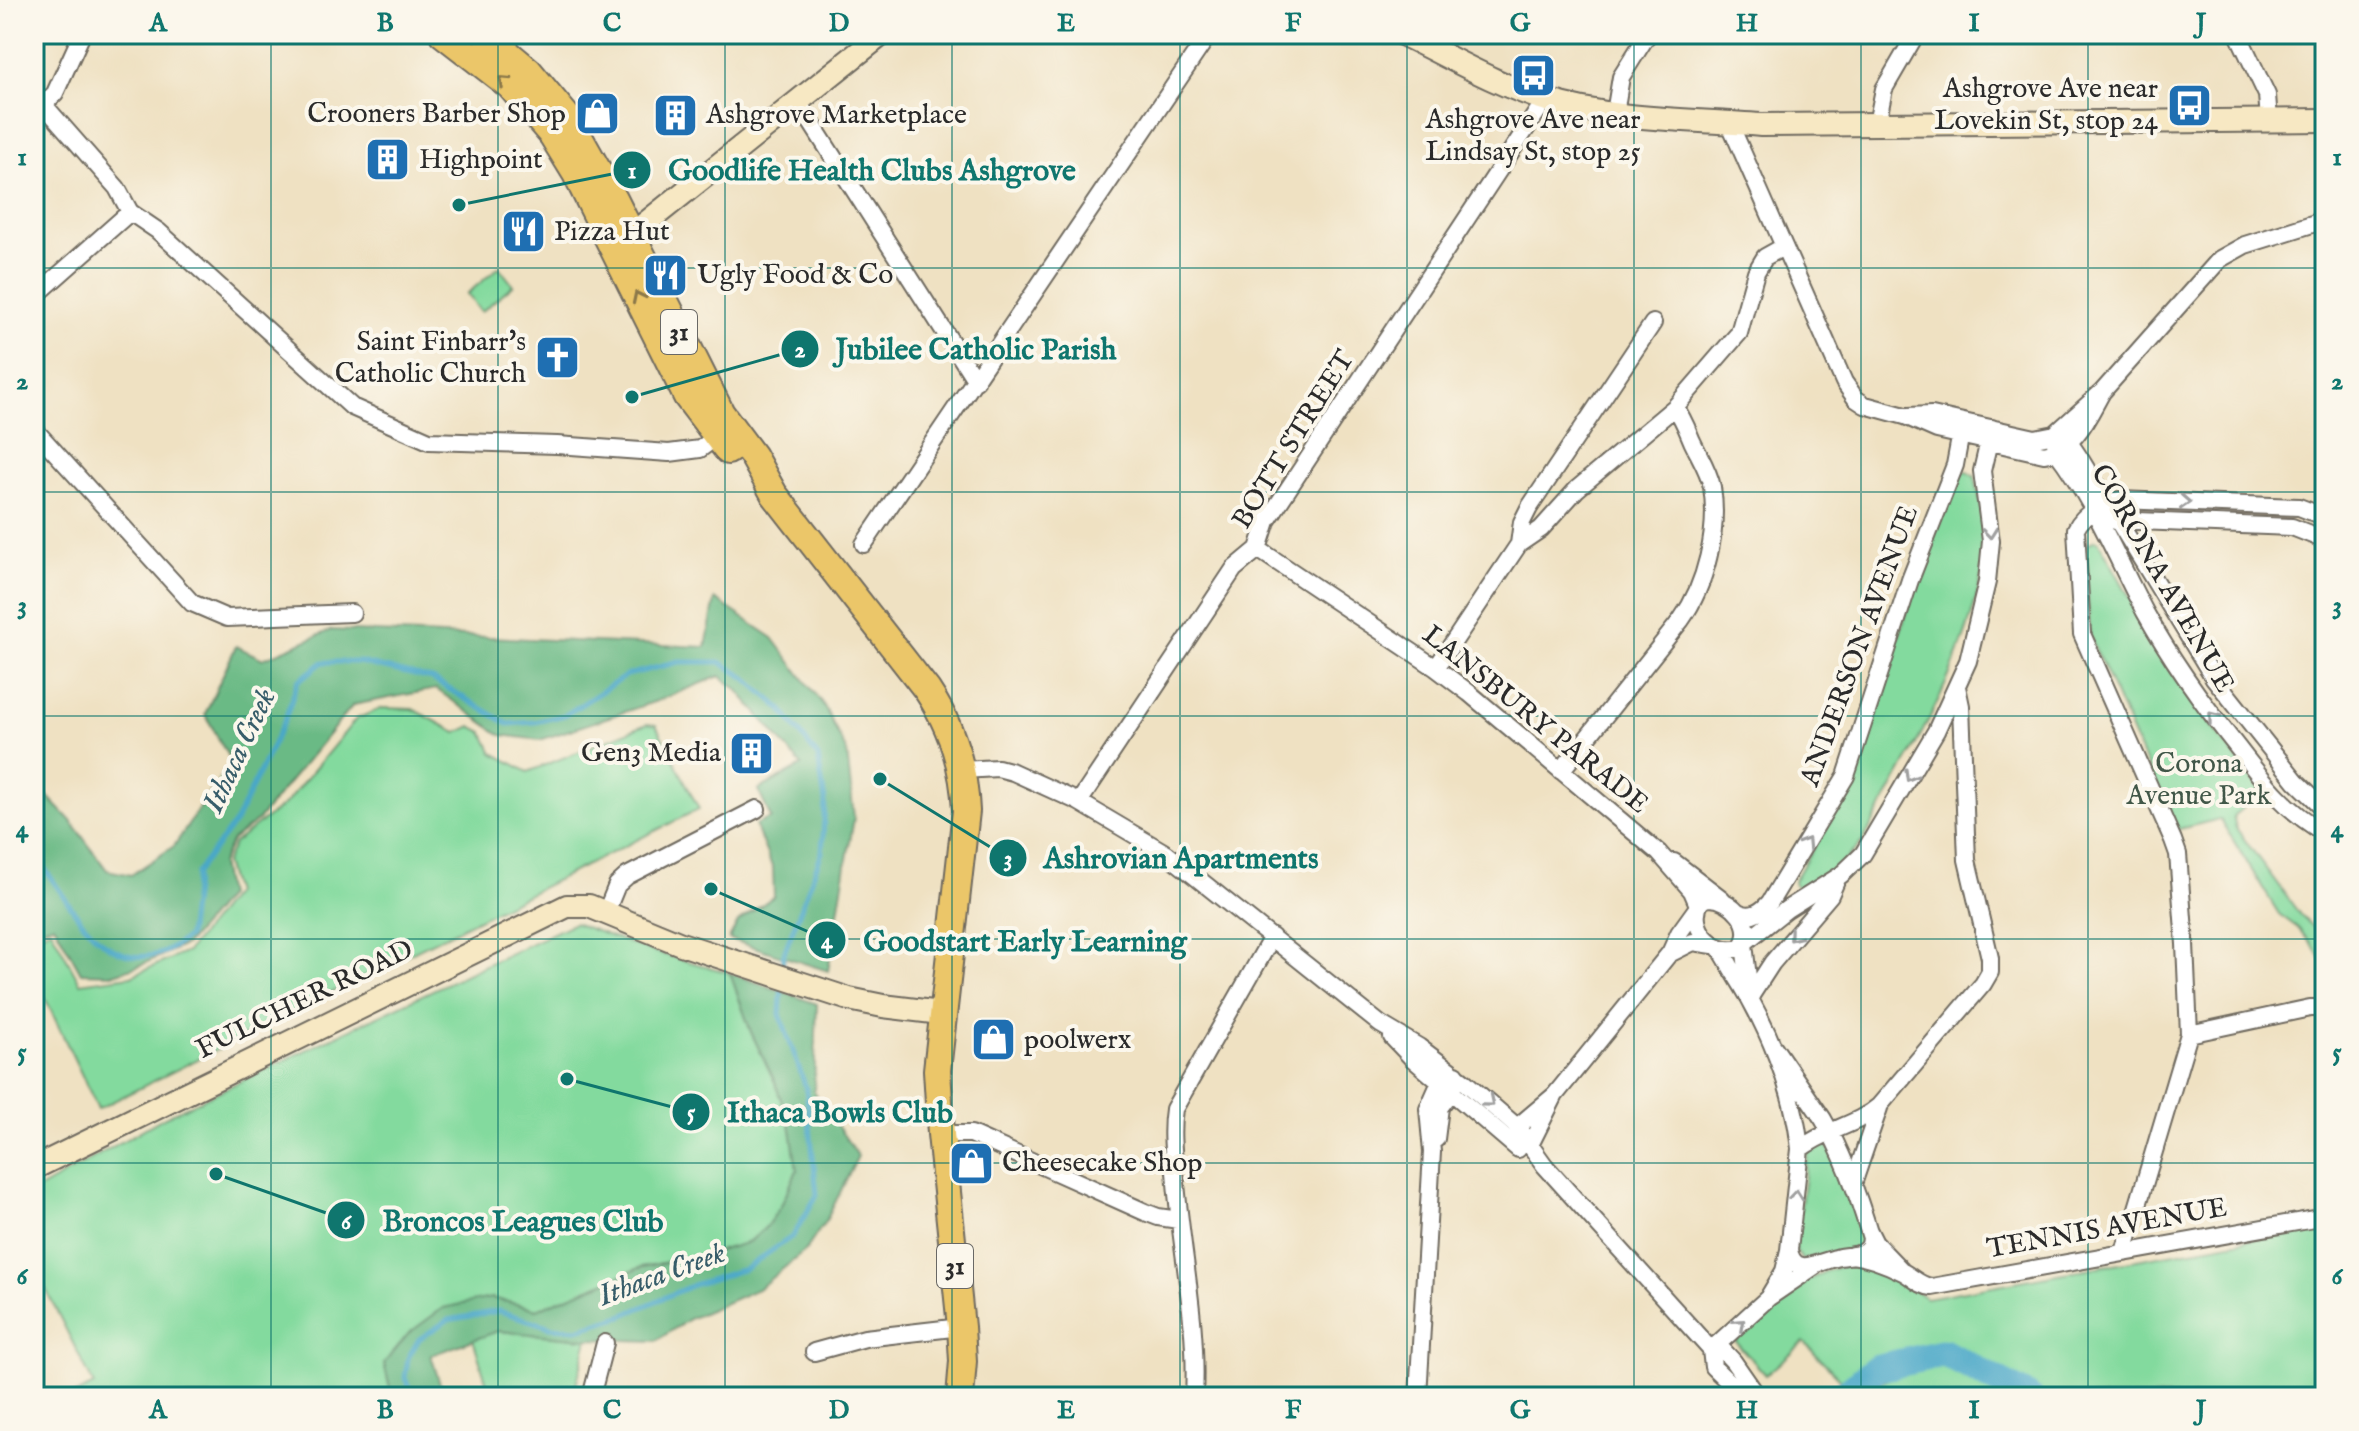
<svg xmlns="http://www.w3.org/2000/svg" width="2359" height="1431" font-family="'IM FELL English',serif">
<rect width="100%" height="100%" fill="#fbf7ec"/>
<filter id="ink" filterUnits="userSpaceOnUse"><feTurbulence type="fractalNoise" baseFrequency=".0125" numOctaves="2"/><feDisplacementMap in="SourceGraphic" scale="16" xChannelSelector="R" yChannelSelector="G"/><feConvolveMatrix kernelMatrix="1 2 1 2 8 2 1 2 1" color-interpolation-filters="sRGB"/></filter>
<filter id="wash" filterUnits="userSpaceOnUse"><feTurbulence type="fractalNoise" baseFrequency=".006" numOctaves="4" result="noise"/><feDisplacementMap in="SourceGraphic" scale="32" xChannelSelector="R" yChannelSelector="G"/><feGaussianBlur stdDeviation="1.8" result="paint"/><feColorMatrix in="noise" values="0 0 0 0 0 0 0 0 0 0 0 0 0 0 0 0 0 1.4 0 .05"/><feComposite in="paint" operator="in"/></filter>
<g filter="url(#wash)">
<rect width="100%" height="100%" fill="#efe1c2"/>
<path fill="#83da9e" stroke="#578264" stroke-width="2" d="M499,267l14,18 -32,27 -14,-18z
M1965,471l10,6c7,30 14,65 7,97 -20,97 -72,181 -119,267 -17,20 -36,40 -63,47l-5,-3 -1,-4 50,-86 102,-296 14,-26z
M2095,540l4,2 76,136 87,114 -29,24 3,12 65,88 24,23v27l-8,-15 -19,-23 -19,-14 -59,-95 -45,11 -85,-193 -5,-85 2,-7z
M382,708l31,1 44,24 14,-7 12,6 10,21 35,19 119,-48 9,1 43,84 -601,300 -64,-134v-38l17,-8 29,54 51,-7 56,-24 47,-59 -9,-30 9,-20 52,-40 70,-84z
M574,923l77,28 79,22 21,59 24,50 16,47 7,41 -17,36 -15,21 -17,16 -45,12 -62,12 -105,42 -46,-11 -107,65 8,34h-317l-1,-2 20,-10 -60,-119v-74l131,-75z
M1823,1143l10,10 33,85 -6,9 -58,13 -7,-11 13,-97z
M2325,1226v171h-297l-84,-44 -67,15 -36,29h-7l7,-17 -37,-38 -38,33 -31,-34c37,-32 87,-91 143,-72 17,6 33,19 48,29z
M498,1331l90,8 -15,58h-82l-18,-58z
M1948,1364l54,33h-140l26,-18 27,-14z"/>
<path fill="#6aba85" stroke="#4a7258" stroke-width="2" d="M715,599l58,39 51,68 23,46 7,66 -26,153 -99,-32 9,-17 36,-26 -1,-27 -18,-44 16,-7 -13,-28 44,-24 -66,-78 -16,-12 -63,25 -117,39 -39,-5 -65,-46 -83,16 -96,116 -25,19 -11,24 6,32 -40,48 -46,21 -27,9 -33,-1 -27,-49 -20,8v-150l37,39 36,49 24,5 43,-29 57,-84 -26,-48 31,-68 27,13 68,-29 375,17z
M730,973l87,31 -3,88 44,64 -30,61 -22,33 -48,39 -69,30 -33,22 -71,-2 -87,-8 -67,24 13,42h-52l-8,-34 25,-30 34,-25 48,-10 46,11 105,-42 62,-12 45,-13 17,-15 15,-21 16,-36 -6,-41 -16,-47 -24,-50z"/>
<g fill="none" stroke-linecap="round" stroke-linejoin="round">
<path stroke="#49a7c8" stroke-width="5" d="M34,855c33,38 64,120 128,98 9,-3 18,-11 26,-16l8,-64 40,-52 49,-102 13,-38 25,-19h36l73,17 76,45 27,-2 30,-7 62,-40 52,-13h41l26,16 36,32 36,47 7,44 -3,51 -39,104 -1,17
M413,1397l-8,-19 3,-20 11,-19 29,-19 51,-9 52,16 26,2 45,-13 71,-31 52,-16 48,-33 24,-41 -11,-107 -26,-74 2,-31"/>
<path stroke="#49a7c8" stroke-width="28" d="M1841,1397l36,-29 67,-15 84,44"/>
</g>
</g>
<g filter="url(#ink)">
<g fill="none" stroke-linecap="round" stroke-linejoin="round">
<defs>
<path id="street" d="M2238,34l29,61 2,25
M798,102l178,279
M44,105l73,83 13,24 28,19 194,176 77,34 128,4 112,8 31,-4 23,-17
M1615,113l6,-36 27,-43
M34,115l21,-22 27,-59
M1729,122l115,260 12,17 9,6 40,11 32,14 107,24c30,-3 45,-39 58,-62
M1877,124l7,-35 32,-55
M34,297l96,-85
M1908,416l24,-1 103,23 20,-4 47,-42 118,-133 25,-14 80,-25
M34,429l158,174 35,15 125,-5
M2061,437l8,5 10,15 135,221 82,103 29,28
M2055,441l1,10c37,48 61,108 89,161 27,49 58,92 93,136 26,34 49,64 87,85
M2112,520l180,7 33,13
M864,544l345,-510
M1519,544l3,-22 7,-14 124,-185
M1258,549l178,119 33,25 190,160 33,38 6,14
M1436,668l83,-124 22,-15 36,-40 98,-82 64,-74 17,-61 9,-15 18,-10
M962,770l36,-2 15,4 66,30 88,52 213,170 39,23 46,35 52,45 28,39 166,184 2,17 31,30
M1561,771l120,-151c25,-35 38,-90 31,-133 -3,-16 -13,-31 -20,-46 -5,-12 -9,-23 -17,-34
M1079,802l155,-233 24,-20 9,-28 278,-421
M1674,862l48,37
M1708,898c24,-1 50,29 32,50 -27,8 -54,-22 -39,-47z
M606,912l11,-27 10,-9 130,-67
M1738,912c13,7 23,0 32,-10l76,-126 64,-196 45,-115 8,-43
M1744,943l43,-34 54,-34 22,-21 73,-123 32,-70 19,-79 4,-41 -9,-70 10,-43
M1744,944l6,50
M1719,948c7,8 10,17 16,26 32,50 59,115 65,175
M1670,953l9,-20 18,-25
M1750,997l22,-34 58,-68 7,-16
M2189,1034l121,-26h15
M1392,1037l22,23 104,89
M1773,1046l50,73c21,36 36,79 48,119 -1,6 0,7 -5,12 -8,7 -21,5 -30,8 -18,4 -42,20 -47,-8l11,-101c26,-20 56,-23 79,-43l104,-122 7,-12v-14l-23,-98 -6,-154 -4,-19
M1555,1095l-24,48 -17,2 3,-18 38,-32 114,-141 24,-12 20,3
M941,1134h30l174,78 13,5 21,3
M1436,1139l4,-32 12,-16 2,-8
M1853,1184l26,-76
M1869,1231l6,12 26,27
M2124,1252l65,-218 -4,-90 -7,-90 -5,-14 -91,-206 -6,-105c7,-15 28,-27 44,-29l179,7 26,10
M1852,1255c17,2 35,9 51,17 11,6 17,14 29,15l393,-70
M1769,1296l15,-25 5,-21
M1717,1344l16,17 25,36
M1711,1350l57,-52 47,-32
M814,1352l51,-14 96,-11
M591,1397l14,-54
M1194,1397c4,-72 -12,-143 -18,-214 -2,-25 -6,-49 -2,-74l98,-172
M1418,1397l14,-245 -4,-43 12,-27 16,-8"/>
<path id="secondary" d="M1402,34c46,22 96,52 145,66 68,21 144,19 214,25l564,-5
M621,243l261,-209
M34,1168l533,-262h22l92,38 168,55 34,7 58,7"/>
<path id="primary" d="M443,34l67,52 42,49 24,39 111,223 41,54
M485,34l44,37 40,48 45,80 107,214 32,43 21,38 153,196c25,37 37,76 39,121l-29,259 4,64 20,193 2,34 -3,36"/>
</defs>
<use href="#street" stroke="#706b60" stroke-width="20"/>
<use href="#secondary" stroke="#706b60" stroke-width="26"/>
<use href="#primary" stroke="#706b60" stroke-width="30"/>
<use href="#street" stroke="#fff" stroke-width="16"/>
<use href="#secondary" stroke="#f7e8c3" stroke-width="22"/>
<use href="#primary" stroke="#ebc669" stroke-width="26"/>
</g>
<defs><path id="oneway-chevron" d="M-2-3.5L2.5 0L-2 3.5" fill="none" stroke-width="1.6" stroke-linecap="round" stroke-linejoin="round" transform="scale(2)"/></defs>
<g stroke="#8b784a">
<use href="#oneway-chevron" transform="translate(504 81) rotate(-137)"/>
<use href="#oneway-chevron" transform="translate(638 297) rotate(-116)"/>
</g>
<g stroke="#a0a0a0">
<use href="#oneway-chevron" transform="translate(2185 502) rotate(3)"/>
<use href="#oneway-chevron" transform="translate(1990 533) rotate(84)"/>
<use href="#oneway-chevron" transform="translate(2213 717) rotate(-129)"/>
<use href="#oneway-chevron" transform="translate(1910 776) rotate(120)"/>
<use href="#oneway-chevron" transform="translate(1806 843) rotate(-58)"/>
<use href="#oneway-chevron" transform="translate(1794 936) rotate(130)"/>
<use href="#oneway-chevron" transform="translate(1489 1102) rotate(40)"/>
<use href="#oneway-chevron" transform="translate(1796 1195) rotate(-84)"/>
<use href="#oneway-chevron" transform="translate(1740 1324) rotate(-42)"/>
</g>
</g>
<path fill="none" stroke="#0f766e" stroke-width="2" stroke-opacity="0.55" d="M271,34v1363M498,34v1363M725,34v1363M952,34v1363M1180,34v1363M1407,34v1363M1634,34v1363M1861,34v1363M2088,34v1363M34,268h2291M34,492h2291M34,716h2291M34,939h2291M34,1163h2291"/>
<defs>
<symbol id="bus-square" viewBox="-11 -11 22 22"><rect x="-9" y="-9" width="18" height="18" rx="4" fill="#1f6fb2" stroke="#fbf7ec"/><path d="M-5-6H5V4H4V6H2V4H-2V6H-4V4H-5ZM-3.5-4V0h7V-4ZM-3.5 1.2v1.5H-2V1.2ZM2 1.2v1.5H3.5V1.2Z" fill="#fff"/></symbol>
<symbol id="shop-square" viewBox="-11 -11 22 22"><rect x="-9" y="-9" width="18" height="18" rx="4" fill="#1f6fb2" stroke="#fbf7ec"/><path d="M-5-2.5h2.3a2.7 3.5 0 0 1 5.4 0H5L5.5 6h-11ZM-1.5-2.5h3a1.5 2.3 0 0 0-3 0Z" fill="#fff"/></symbol>
<symbol id="building-square" viewBox="-11 -11 22 22"><rect x="-9" y="-9" width="18" height="18" rx="4" fill="#1f6fb2" stroke="#fbf7ec"/><path d="M-4-6H4V6H1V3H-1V6H-4ZM-2.5-4.3h1.7v1.8h-1.7ZM.8-4.3h1.7v1.8H.8ZM-2.5-1h1.7V.8h-1.7ZM.8-1h1.7V.8H.8Z" fill="#fff"/></symbol>
<symbol id="restaurant-square" viewBox="-11 -11 22 22"><rect x="-9" y="-9" width="18" height="18" rx="4" fill="#1f6fb2" stroke="#fbf7ec"/><path d="M-5-6h1v4h1v-4h1v4h1v-4h1v5L-1.5 .5V6h-2V.5L-5-1ZM5-6V6H3V1.5H1.5Q1.5-4 5-6Z" fill="#fff"/></symbol>
<symbol id="church-square" viewBox="-11 -11 22 22"><rect x="-9" y="-9" width="18" height="18" rx="4" fill="#1f6fb2" stroke="#fbf7ec"/><path d="M-1.2-6h2.4v3.5h3.3v2.4h-3.3V6h-2.4V-.1h-3.3v-2.4h3.3Z" fill="#fff"/></symbol>
</defs>
<g fill-rule="evenodd">
<use href="#bus-square" x="1508" y="50" width="51" height="51"/>
<use href="#bus-square" x="2164" y="80" width="51" height="51"/>
<use href="#shop-square" x="572" y="88" width="51" height="51"/>
<use href="#building-square" x="650" y="90" width="51" height="51"/>
<use href="#building-square" x="362" y="134" width="51" height="51"/>
<use href="#restaurant-square" x="498" y="206" width="51" height="51"/>
<use href="#restaurant-square" x="640" y="250" width="51" height="51"/>
<use href="#church-square" x="532" y="332" width="51" height="51"/>
<use href="#building-square" x="726" y="728" width="51" height="51"/>
<use href="#shop-square" x="968" y="1014" width="51" height="51"/>
<use href="#shop-square" x="946" y="1138" width="51" height="51"/>
</g>
<g text-anchor="middle" dominant-baseline="central" stroke-width="8" stroke-linejoin="round" paint-order="stroke">
<g fill="#fbf7ec" stroke="#696865" stroke-width="2">
<rect x="661" y="310" width="36" height="44" rx="6"/>
<rect x="937" y="1244" width="36" height="44" rx="6"/>
</g>
<g font-size="26" font-weight="bold" fill="#2b2b2b">
<text x="679" y="332">31</text>
<text x="955" y="1266">31</text>
</g>
<g font-size="28" fill="#2b2b2b" stroke="#fbf7ec" text-anchor="start">
<text x="2158" y="89" text-anchor="end">Ashgrove Ave near<tspan x="2158" dy="32">Lovekin St, stop 24</tspan></text>
<text x="566" y="114" text-anchor="end">Crooners Barber Shop</text>
<text x="706" y="115">Ashgrove Marketplace</text>
<text x="1533" y="120" text-anchor="middle">Ashgrove Ave near<tspan x="1533" dy="32">Lindsay St, stop 25</tspan></text>
<text x="419" y="160">Highpoint</text>
<text x="554" y="232">Pizza Hut</text>
<text x="697" y="275">Ugly Food &amp; Co</text>
<text x="526" y="342" text-anchor="end">Saint Finbarr's<tspan x="526" dy="32">Catholic Church</tspan></text>
<text x="721" y="753" text-anchor="end">Gen3 Media</text>
<text x="1024" y="1040">poolwerx</text>
<text x="1002" y="1163">Cheesecake Shop</text>
</g>
<g font-size="28" fill="#2b2b2b" stroke="#fbf7ec">
<text transform="translate(1294 440) rotate(-58)">BOTT STREET</text>
<text transform="translate(2162 579) rotate(60)">CORONA AVENUE</text>
<text transform="translate(1860 646) rotate(-70)">ANDERSON AVENUE</text>
<text transform="translate(1535 720) rotate(39)">LANSBURY PARADE</text>
<text transform="translate(305 1000) rotate(-26)">FULCHER ROAD</text>
<text transform="translate(2107 1229) rotate(-10)">TENNIS AVENUE</text>
</g>
<g font-size="28" fill="#415748" stroke="#fbf7ec">
<text x="2199" y="764">Corona<tspan x="2199" dy="32">Avenue Park</tspan></text>
</g>
<g font-size="30" font-style="italic" fill="#375d6a" stroke="#fbf7ec">
<text transform="translate(240 751) rotate(-65)">Ithaca Creek</text>
<text transform="translate(662 1275) rotate(-20)">Ithaca Creek</text>
</g>
</g>
<path fill="none" stroke="#0f766e" stroke-width="3" d="M459 205L632 170M632 397L800 349M880 779L1008 858M711 889L827 940M567 1079L691 1112M216 1174L346 1220"/>
<g fill="#0f766e" stroke="#fbf7ec" stroke-width="3">
<circle cx="459" cy="205" r="8"/>
<circle cx="632" cy="397" r="8"/>
<circle cx="880" cy="779" r="8"/>
<circle cx="711" cy="889" r="8"/>
<circle cx="567" cy="1079" r="8"/>
<circle cx="216" cy="1174" r="8"/>
<circle cx="632" cy="170" r="20"/>
<circle cx="800" cy="349" r="20"/>
<circle cx="1008" cy="858" r="20"/>
<circle cx="827" cy="940" r="20"/>
<circle cx="691" cy="1112" r="20"/>
<circle cx="346" cy="1220" r="20"/>
</g>
<g font-size="24" text-anchor="middle" font-weight="bold" fill="#fff">
<text x="632" y="178">1</text>
<text x="800" y="357">2</text>
<text x="1008" y="866">3</text>
<text x="827" y="948">4</text>
<text x="691" y="1120">5</text>
<text x="346" y="1229">6</text>
</g>
<g font-size="30" text-anchor="middle" font-weight="bold" fill="#0f766e" stroke="#fbf7ec" stroke-width="8" stroke-linejoin="round" paint-order="stroke">
<text x="872" y="180">Goodlife Health Clubs Ashgrove</text>
<text x="976" y="359">Jubilee Catholic Parish</text>
<text x="1181" y="868">Ashrovian Apartments</text>
<text x="1025" y="951">Goodstart Early Learning</text>
<text x="840" y="1122">Ithaca Bowls Club</text>
<text x="523" y="1231">Broncos Leagues Club</text>
</g>
<rect width="2359" height="1431" fill="none" stroke="#fbf7ec" stroke-width="88"/>
<rect x="44" y="44" width="2271" height="1343" fill="none" stroke="#0f766e" stroke-width="3"/>
<g font-size="26" text-anchor="middle" font-weight="bold" fill="#0f766e">
<text x="158" y="31">A</text>
<text x="385" y="31">B</text>
<text x="612" y="31">C</text>
<text x="839" y="31">D</text>
<text x="1066" y="31">E</text>
<text x="1293" y="31">F</text>
<text x="1520" y="31">G</text>
<text x="1747" y="31">H</text>
<text x="1974" y="31">I</text>
<text x="2201" y="31">J</text>
<text x="22" y="165">1</text>
<text x="2337" y="165">1</text>
<text x="22" y="389">2</text>
<text x="2337" y="389">2</text>
<text x="22" y="613">3</text>
<text x="2337" y="613">3</text>
<text x="22" y="837">4</text>
<text x="2337" y="837">4</text>
<text x="22" y="1060">5</text>
<text x="2337" y="1060">5</text>
<text x="22" y="1284">6</text>
<text x="2337" y="1284">6</text>
<text x="158" y="1418">A</text>
<text x="385" y="1418">B</text>
<text x="612" y="1418">C</text>
<text x="839" y="1418">D</text>
<text x="1066" y="1418">E</text>
<text x="1293" y="1418">F</text>
<text x="1520" y="1418">G</text>
<text x="1747" y="1418">H</text>
<text x="1974" y="1418">I</text>
<text x="2201" y="1418">J</text>
</g>
</svg>
